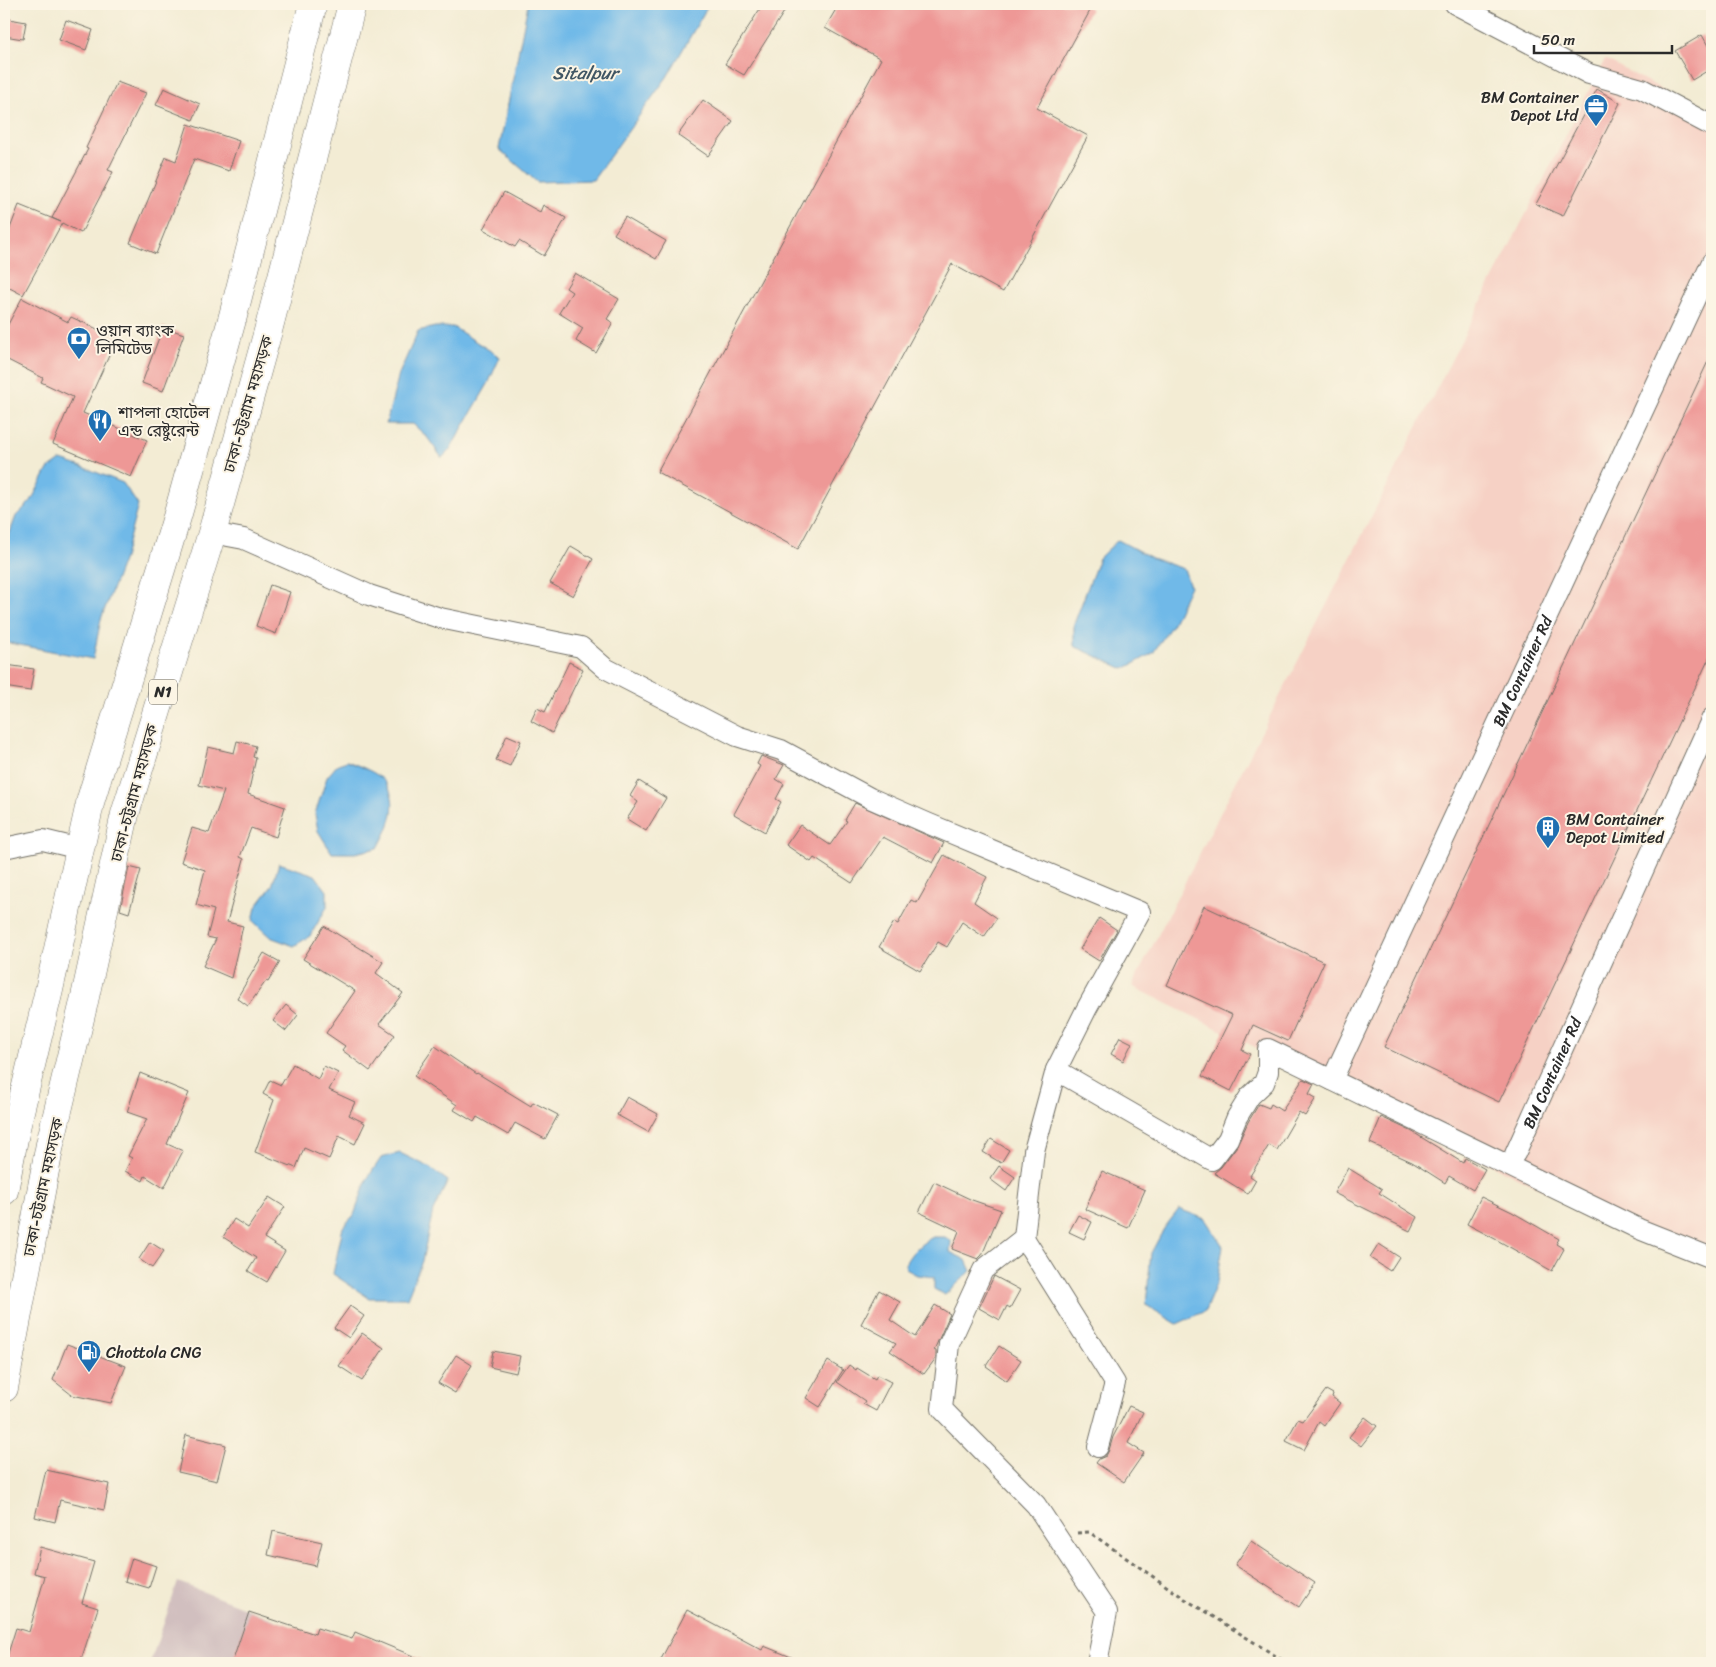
<svg xmlns="http://www.w3.org/2000/svg" width="1716" height="1667" font-family="Sriracha,'Noto Sans Bengali',sans-serif">
<rect width="100%" height="100%" fill="#fcf5e5"/>
<filter id="ink" filterUnits="userSpaceOnUse"><feTurbulence type="fractalNoise" baseFrequency=".02" numOctaves="2"/><feDisplacementMap in="SourceGraphic" scale="10" xChannelSelector="R" yChannelSelector="G"/><feConvolveMatrix kernelMatrix="1 2 1 2 8 2 1 2 1" color-interpolation-filters="sRGB"/></filter>
<filter id="wash" filterUnits="userSpaceOnUse"><feTurbulence type="fractalNoise" baseFrequency=".0096" numOctaves="4" result="noise"/><feDisplacementMap in="SourceGraphic" scale="20" xChannelSelector="R" yChannelSelector="G"/><feGaussianBlur stdDeviation="1.12" result="paint"/><feColorMatrix in="noise" values="0 0 0 0 0 0 0 0 0 0 0 0 0 0 0 0 0 1.4 0 .05"/><feComposite in="paint" operator="in"/></filter>
<g filter="url(#wash)">
<rect width="100%" height="100%" fill="#f3ecd4"/>
<path fill="#f6d1c5" d="M1605,59l107,57v1149l-60,-21 -520,-258z"/>
<path fill="#d1bfbf" d="M178,1582l208,81h-236z"/>
<path fill="#70b9e8" stroke="#4e728a" d="M528,4h181l-42,73 -74,103 -56,2 -38,-33z
M435,327h18l47,30 -12,27 -39,67 -7,7 -15,-21 -14,-13h-27l13,-50 19,-43z
M61,460l27,9 35,14 15,22 -14,53 -23,61 -8,40 -89,-17v-93l12,-33 15,-15 17,-32z
M1118,540l34,18 32,11 6,17 -17,37 -20,30 -29,16 -50,-23v-22l25,-66z
M347,761c10,4 32,12 38,21 16,21 4,46 -7,66l-23,5h-23l-14,-22 -3,-17 12,-37 11,-13z
M279,863l36,12 12,16v16l-17,29 -16,10 -24,-9 -17,-16 3,-14 16,-21z
M400,1153l29,14 19,14 -15,30 -11,50 -15,37h-38l-36,-24 10,-47 11,-12 13,-36 14,-21z
M1179,1209l26,10 18,27 -6,36 -12,29 -28,13 -31,-19 5,-52 14,-26z
M933,1237h12l6,4 -1,11 16,8 5,11 -26,24 -11,-6v-12l-17,-2 -11,-6 -1,-5c7,-13 15,-20 28,-27z"/>
<g id="blocks">
<path fill="#ee9896" d="M763,4h26l-45,71 -19,-11z
M839,4h243l9,5 -54,99 51,28 -85,156 -51,-28 -154,285 -141,-77 224,-413 -56,-31z
M4,18l22,4 -3,17 -19,-3z
M66,20l27,10 -7,20 -27,-10z
M1702,35l10,18v15l-20,12 -17,-29z
M117,82l29,11 -38,77 5,2 -32,61 -19,-10 -39,72 -19,-10v-57l5,3 10,-26 42,17 -9,-4 36,-69 -2,-1z
M164,88l36,16 -7,16 -37,-15z
M1597,89l23,14 -57,113 -27,-12z
M703,100l30,21 -25,35 -30,-21z
M188,124l51,17 -10,30 -35,-12 -38,95 -26,-11 36,-86 10,4z
M504,192l36,20 3,-7 23,13 -22,38 -25,-15 -4,6 -32,-18z
M625,217l41,24 -10,18 -42,-25z
M575,273l44,26 -12,20 6,4 -17,30 -20,-12 7,-13 -24,-15 13,-21 -6,-4z
M22,298l46,24 3,-5 46,21 -34,75 64,27 -16,37 -78,-33 20,-47 -32,-15 2,-4 -39,-20v-26z
M163,327l21,7 -21,57 -21,-8z
M1712,353v299l-213,450 -115,-55z
M571,546l22,13 -20,37 -23,-13z
M270,585l20,7 -14,42 -20,-8z
M569,662l14,7 -31,64 -21,-12 6,-13 8,4z
M6,665l28,4 -4,22 -26,-4z
M507,735l14,6 -11,25 -14,-6z
M237,741l19,5 -3,11 3,1 -8,36 37,13 -9,30 -25,-9 -11,29 4,2 -17,63 16,4 -12,52 -28,-12 13,-27 -9,-2 7,-27 -18,-5 9,-35 -24,-8 11,-34 17,5 15,-42 -25,-6 9,-38 26,6z
M761,756l23,9 -8,14 8,5 -8,15 5,3 -16,30 -31,-18 26,-48 -3,-2z
M639,781l27,17 -20,33 -19,-12 11,-17 -8,-6z
M855,803l89,40 -11,20 -50,-26 -31,46 -38,-25 -3,4 -25,-17 14,-20 30,20 17,-24 -2,-1z
M944,855l43,22 -13,25 23,16 -13,19 -22,-15 -15,25 -9,-5 -18,29 -41,-24 15,-25 4,2 13,-24 6,3z
M129,867l12,3 -12,43 -9,-3z
M1204,906l120,56 -36,79 -35,-16 -11,25 8,4 -19,37 -29,-15 30,-61 -65,-30z
M1099,918l18,12 -18,31 -19,-12z
M324,926l59,36 -7,11 27,20 -24,31 16,11 -25,36 -28,-21 3,-4 -19,-13 29,-42 -52,-32z
M264,953l16,9 -12,20 -2,-1 -18,25 -11,-8z
M286,1005l12,10 -12,16 -13,-10z
M1120,1037l12,6 -9,18 -12,-7z
M435,1046l41,28 1,-1 54,33 2,-4 25,13 -13,24 -30,-16 -7,12 -31,-18 -3,5 -20,-12 3,-5 -43,-29z
M293,1064l25,15 6,-13 14,7 -9,17 26,12 -6,13 16,8 -10,21 -16,-8 -10,23 -25,-11 -8,20 -41,-16 19,-52 -11,-6 7,-14 11,5z
M140,1073l49,20 -22,51 16,7 -19,37 -19,-12 -2,5 -18,-10 7,-13 -4,-2 19,-37 -20,-7z
M1303,1079l11,5 -5,10 7,4 -11,18 -6,-4 -22,38 -8,-5 -19,31 6,4 -8,14 -34,-21 7,-6 16,-21 11,-24 11,-18 10,4 2,-4 11,7z
M627,1097l31,17 -10,18 -31,-17z
M1381,1117l30,14 52,32 2,-5 20,11 -12,21 -24,-14 -4,7 -33,-21 -42,-19z
M991,1139l18,11 -8,13 -18,-11z
M999,1166l16,11 -9,14 -16,-12z
M1348,1168l34,21 -3,4 38,24 -7,14 -76,-38z
M1102,1171l43,19 -17,38 -43,-19z
M934,1182l38,18 29,10 -19,45 -4,4 -26,-10 7,-18 -40,-19z
M269,1197l16,10 -21,31 21,13 -18,31 -19,-11 8,-13 -33,-21 11,-18 14,9z
M1481,1197l31,15 47,27 -3,5 8,5 -12,22 -55,-31 -30,-16z
M1078,1215l14,7 -8,17 -15,-7z
M150,1242l14,9 -12,17 -13,-9z
M1379,1244l20,13 -9,14 -20,-13z
M994,1276l26,14 -10,18 -3,-2 -7,14 -21,-12z
M879,1290l21,12 -10,18 25,17 20,-32 15,9 -16,36 2,1v7l-12,16 -34,-23 6,-8 -35,-19z
M350,1306l14,10 -15,22 -15,-10z
M362,1333l22,15 -22,33 -23,-15z
M67,1344l59,22 -15,37 -39,-8 -19,-15z
M999,1346l22,14 -14,21 -21,-15z
M493,1351l27,5 -4,17 -26,-6z
M456,1355l16,10 -17,28 -17,-10z
M828,1361l15,9 -23,37 -14,-9z
M849,1365l7,5 1,-2 18,11 2,-4 14,7 -15,29 -13,-7 2,-3 -28,-19z
M1326,1390l7,4 -1,3 8,6 -16,23 -5,-4 -15,28 -18,-9 12,-22 5,2z
M1129,1406l14,6 -15,31 16,10 -20,29 -28,-19 3,-4 7,-3 3,-6 4,-13z
M1365,1417l12,9 -16,20 -12,-9z
M186,1435l40,10 -9,36 -39,-9z
M46,1470l63,14 -5,26 -44,-10 -5,22 -20,-5z
M273,1531l49,11 -6,24 -48,-11z
M1251,1541l64,42 -16,24 -64,-42z
M40,1547l54,15 -12,41 16,5 -18,55h-75l11,-35 13,4 16,-56 -11,-3z
M132,1558l24,8 -7,22 -24,-7z
M687,1610l75,40 2,-4 42,17h-147z
M249,1612l66,22 2,-6 35,11 3,-7 75,31h-198z"/>
</g>
</g>
<g filter="url(#ink)">
<use href="#blocks" fill-opacity="0" stroke="#716f66" stroke-width="1"/>
<g fill="none" stroke-linecap="round" stroke-linejoin="round">
<defs>
<g id="minor">
<path d="M1455,4l134,70 53,15 70,37"/>
<path d="M212,533l32,6 125,56 71,23 141,29 24,21 132,68 44,14 89,48 57,25 213,89 -54,98 -30,60 156,90 16,-21 9,-22 13,-21 14,-13 4,-11v-23l371,180 73,29"/>
<path d="M4,848l39,-8 37,9"/>
<path id="s1" d="M1332,1080l380,-818"/>
<path id="s2" d="M1515,1154l197,-436"/>
<path d="M1024,1238l10,-87 22,-81"/>
<path d="M1097,1663l10,-51 -71,-107 -94,-96 7,-65 34,-74 41,-32 91,145 -17,64"/>
</g>
<path id="highway" d="M4,1191l12,-63 33,-138 42,-191 86,-282 56,-201 80,-312
M4,1388l46,-244 33,-138 42,-192 87,-281 56,-202 84,-327"/>
</defs>
<use href="#minor" stroke="#716f66" stroke-width="22"/>
<use href="#highway" stroke="#716f66" stroke-width="29"/>
<path stroke="#716f66" stroke-width="3" stroke-dasharray="4 4" stroke-linecap="butt" d="M1077,1533l12,-1 96,67 102,64"/>
<use href="#minor" stroke="#fff" stroke-width="20"/>
<use href="#highway" stroke="#fff" stroke-width="28"/>
</g>
</g>
<defs>
<symbol id="office-pin" viewBox="-11 -11 22 30"><path d="M0 17L-7.5 6A9.5 9.5 0 1 1 7.5 6Z" fill="#1f6fb2" stroke="#fcf5e5"/><path d="M-6-3h4V-5.5h4V-3h4V5H-6ZM-1-4.5V-3h2v-1.5ZM-6 0V1H6V0Z" fill="#fff"/></symbol>
<symbol id="bank-pin" viewBox="-11 -11 22 30"><path d="M0 17L-7.5 6A9.5 9.5 0 1 1 7.5 6Z" fill="#1f6fb2" stroke="#fcf5e5"/><path d="M-6-4H6V4H-6ZM0-2.3a2.3 2.3 0 1 0 0 4.6a2.3 2.3 0 1 0 0-4.6Z" fill="#fff"/></symbol>
<symbol id="restaurant-pin" viewBox="-11 -11 22 30"><path d="M0 17L-7.5 6A9.5 9.5 0 1 1 7.5 6Z" fill="#1f6fb2" stroke="#fcf5e5"/><path d="M-5-6h1v4h1v-4h1v4h1v-4h1v5L-1.5 .5V6h-2V.5L-5-1ZM5-6V6H3V1.5H1.5Q1.5-4 5-6Z" fill="#fff"/></symbol>
<symbol id="building-pin" viewBox="-11 -11 22 30"><path d="M0 17L-7.5 6A9.5 9.5 0 1 1 7.5 6Z" fill="#1f6fb2" stroke="#fcf5e5"/><path d="M-4-6H4V6H1V3H-1V6H-4ZM-2.5-4.3h1.7v1.8h-1.7ZM.8-4.3h1.7v1.8H.8ZM-2.5-1h1.7V.8h-1.7ZM.8-1h1.7V.8H.8Z" fill="#fff"/></symbol>
<symbol id="fuel-pin" viewBox="-11 -11 22 30"><path d="M0 17L-7.5 6A9.5 9.5 0 1 1 7.5 6Z" fill="#1f6fb2" stroke="#fcf5e5"/><path d="M-5.5-6h7V0h2V4h1.3V-2.5L3-4.5l.8-.8L6-3V5H2.5V1h-1V6h-7ZM-4.2-4.7v3.2H.2V-4.7Z" fill="#fff"/></symbol>
</defs>
<g fill-rule="evenodd">
<use href="#office-pin" x="1582" y="92" width="28" height="38"/>
<use href="#bank-pin" x="65" y="325" width="28" height="38"/>
<use href="#restaurant-pin" x="86" y="407" width="28" height="38"/>
<use href="#building-pin" x="1534" y="814" width="28" height="38"/>
<use href="#fuel-pin" x="75" y="1338" width="28" height="38"/>
</g>
<g text-anchor="middle" dominant-baseline="central" stroke-width="4" stroke-linejoin="round" paint-order="stroke">
<rect fill="#fcf5e5" stroke="#6a6863" stroke-width="1" x="149" y="679.5" width="28" height="25" rx="4"/>
<g font-size="15" font-weight="bold" fill="#2b2b2b">
<text x="163" y="692">N1</text>
</g>
<g font-size="16" fill="#2b2b2b" stroke="#fcf5e5" text-anchor="start">
<text x="1578" y="97" text-anchor="end">BM Container<tspan x="1578" dy="18">Depot Ltd</tspan></text>
<text x="96" y="330">ওয়ান ব্যাংক<tspan x="96" dy="18">লিমিটেড</tspan></text>
<text x="118" y="412">শাপলা হোটেল<tspan x="118" dy="18">এন্ড রেষ্টুরেন্ট</tspan></text>
<text x="1566" y="819">BM Container<tspan x="1566" dy="18">Depot Limited</tspan></text>
<text x="106" y="1352">Chottola CNG</text>
</g>
<g font-size="16" fill="#2b2b2b" stroke="#fcf5e5">
<text transform="translate(248 404) rotate(-74)">ঢাকা-চট্টগ্রাম মহাসড়ক</text>
<text stroke="none"><textPath href="#s1" startOffset="451">BM Container Rd</textPath></text>
<text transform="translate(134 793) rotate(-75)">ঢাকা-চট্টগ্রাম মহাসড়ক</text>
<text stroke="none"><textPath href="#s2" startOffset="89">BM Container Rd</textPath></text>
<text transform="translate(43 1187) rotate(-78)">ঢাকা-চট্টগ্রাম মহাসড়ক</text>
</g>
<g font-size="18" font-style="italic" fill="#405664" stroke="#fcf5e5">
<text x="585" y="73">Sitalpur</text>
</g>
</g>
<rect width="1716" height="1667" fill="none" stroke="#fcf5e5" stroke-width="20"/>
<path d="M1534 45v8h138v-8" fill="none" stroke="#2b2b2b" stroke-width="2.5"/>
<text x="1541" y="45" font-size="15" fill="#2b2b2b" stroke="#fcf5e5" stroke-width="4" paint-order="stroke">50 m</text>
</svg>
